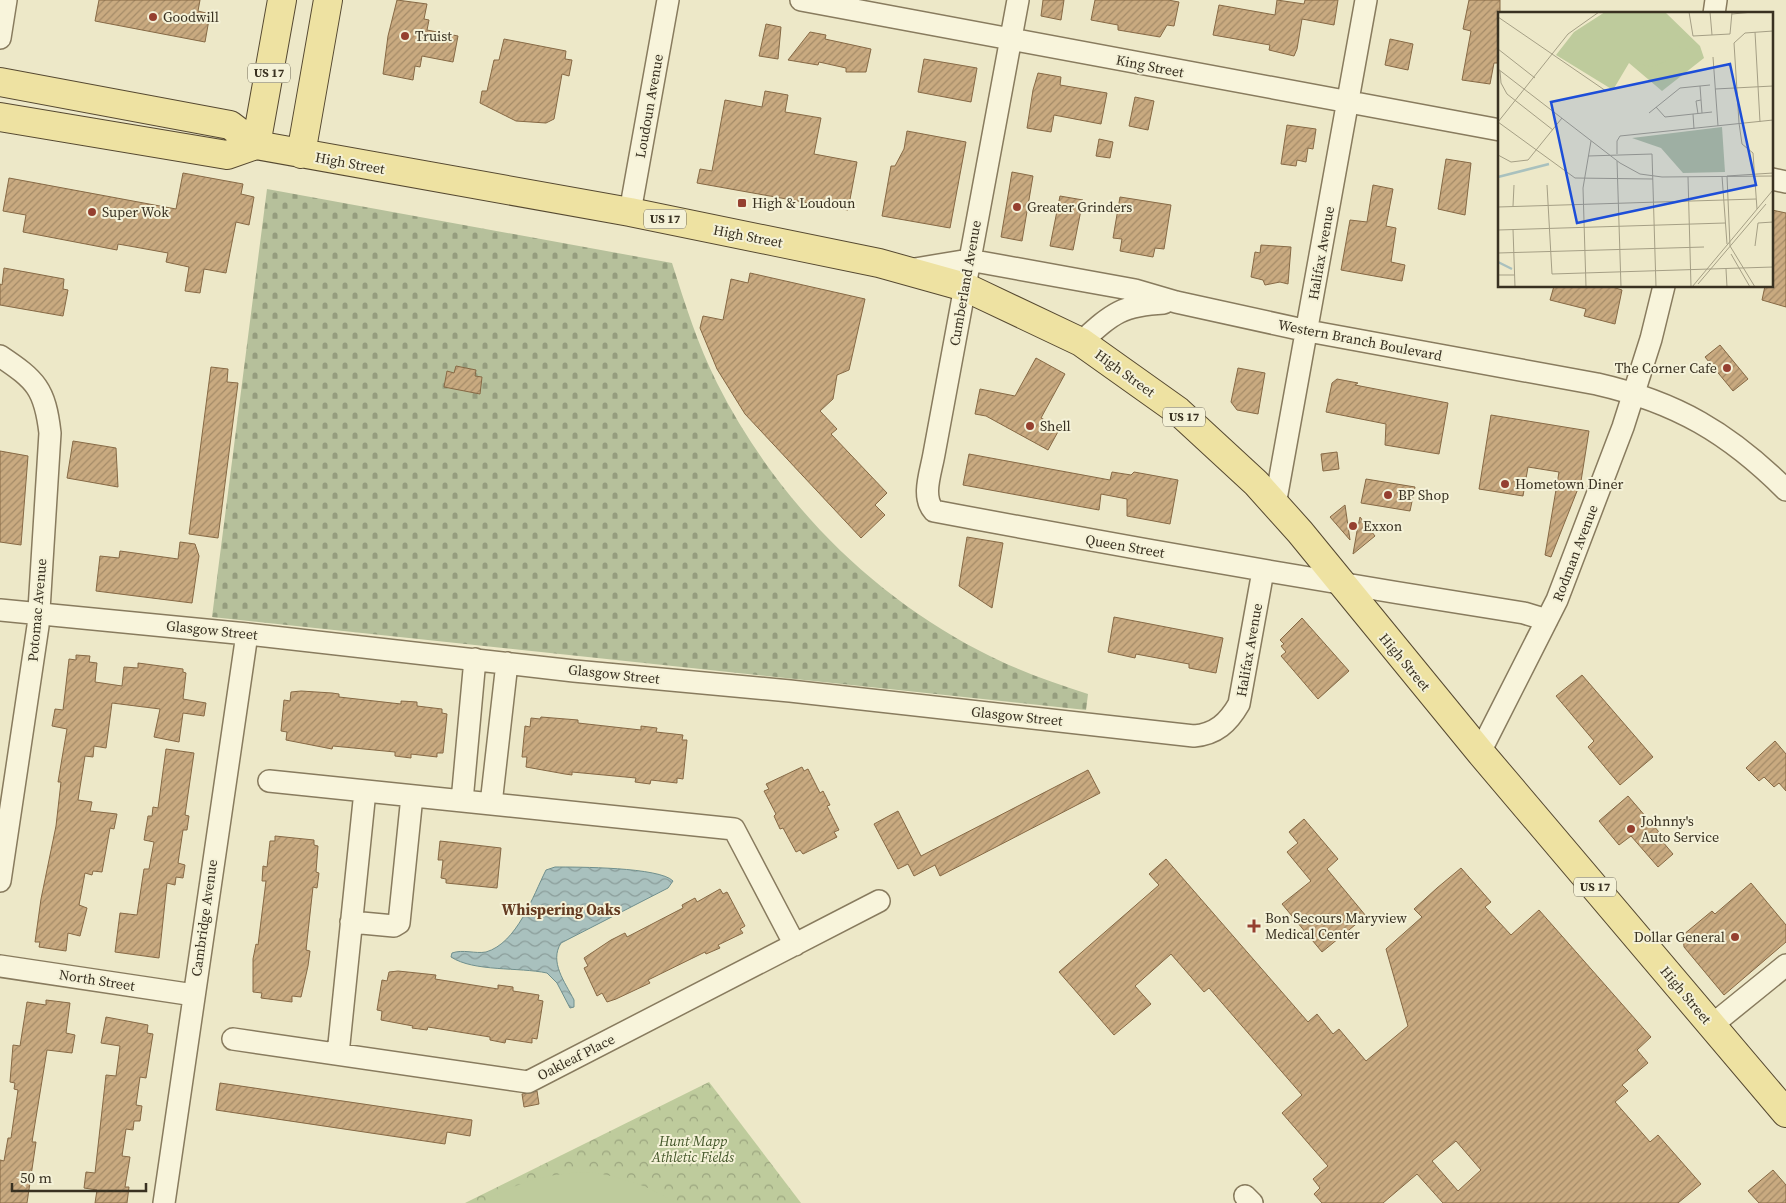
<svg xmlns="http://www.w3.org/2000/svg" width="1786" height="1203" font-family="'Source Serif 4',serif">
<defs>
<pattern id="forest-crowns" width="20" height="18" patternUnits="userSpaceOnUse" patternTransform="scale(1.25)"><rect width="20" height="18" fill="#becb9c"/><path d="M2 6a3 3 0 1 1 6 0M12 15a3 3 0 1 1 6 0" fill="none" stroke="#9ba57f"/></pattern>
<pattern id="cemetery-stones" width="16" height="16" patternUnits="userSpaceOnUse" patternTransform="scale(1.25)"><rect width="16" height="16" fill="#b6c09b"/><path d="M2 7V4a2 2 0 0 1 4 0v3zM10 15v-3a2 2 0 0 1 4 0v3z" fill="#959d7e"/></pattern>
<pattern id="water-waves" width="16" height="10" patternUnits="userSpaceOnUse" patternTransform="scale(1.25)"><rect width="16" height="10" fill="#a9c1be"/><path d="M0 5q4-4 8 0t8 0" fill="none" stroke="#8b9d9a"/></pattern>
<pattern id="building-hatch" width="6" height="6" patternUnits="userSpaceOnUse" patternTransform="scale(1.25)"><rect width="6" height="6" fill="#c9aa80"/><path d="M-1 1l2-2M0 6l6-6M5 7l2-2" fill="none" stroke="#a48b68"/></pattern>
</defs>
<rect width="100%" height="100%" fill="#ede8c8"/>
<path fill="url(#forest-crowns)" d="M709,1082l92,121h-336z"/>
<path fill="url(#cemetery-stones)" d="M267,189l405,74c13,41 26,82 45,120 57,113 149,209 263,268 34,18 71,31 108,43l-2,16 -874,-93z"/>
<path fill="#becb9c" d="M592,1172c30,6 57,13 83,31h-181l-3,-6c38,-18 59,-24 101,-25z"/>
<path fill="url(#water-waves)" stroke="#6f8f8d" d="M555,867c22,0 105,0 118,14l-5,7 -107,55c-12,19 4,39 13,57v7l-4,1 -13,-25 -10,-10c-28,-6 -73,-1 -96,-16l1,-4c11,-4 23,1 34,-1 31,-9 47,-56 60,-82z"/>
<path fill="url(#building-hatch)" stroke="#866945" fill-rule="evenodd" d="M99,0h101l-2,11 12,3 -5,28 -110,-21z
M397,0l30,4 -3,15 5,1 -2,10 31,6 -5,26 -31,-6 -2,11 -5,-1 -2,14 -30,-6 5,-38z
M1043,0h21l-3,20 -20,-4z
M1095,0h73l11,2 -5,24 -7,-1 -7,12 -42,-7v-5l-27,-5z
M1277,0l27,4 1,-4h33l-4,25 -32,-6 -5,30 -3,7 -25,-6 1,-5 -57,-10 6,-30 56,10z
M1469,0h31v56l-1,7h-5l-4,21 -28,-4 9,-49 -8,-2z
M766,24l15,3 -3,32 -19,-3z
M810,32l16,3 -1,4 46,10 -5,23h-20v-4l-27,-6 -1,3 -30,-5z
M504,39l62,12 -1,8 7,1 -3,16 -7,-2 -8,45 -8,4 -30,-2 -36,-18 2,-12h5l7,-31h5z
M1390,39l23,5 -5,26 -23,-5z
M924,59l53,9 -6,34 -53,-10z
M1038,73l23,4 -1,8 47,8 -6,31 -47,-9 -3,17 -24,-4 6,-38z
M765,91l23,4 -3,17 36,6 -7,36 43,8 -9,48 -151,-27 3,-14 12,2 13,-71 37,7z
M1135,97l19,4 -6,29 -19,-4z
M1287,125l29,4 -3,20 -5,-1 -2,14 -9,-2 -1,6 -15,-2z
M907,131l59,11 -16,86 -68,-12 9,-50h4l9,-17z
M1099,139l14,3 -3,16 -14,-2z
M1446,159l25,4 -6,52 -27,-6z
M1012,172l21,4 -11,65 -21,-4z
M183,173l60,11 -2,10 13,3 -5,28 -13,-3 -10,51 -22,-4 -4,24 -15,-2 4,-24 -23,-5 2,-9 -50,-9 -1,6 -94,-18 3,-17 -23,-4 6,-33 167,31z
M1373,185l20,4 -7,37 10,2 -5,34 14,3 -3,16 -61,-11 9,-50 17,2z
M1060,196l23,4 -10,50 -23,-4z
M1120,197l51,8 -7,44 -9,-1 -2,9 -33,-6 2,-12 -9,-1z
M1772,210l14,3v94l-24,-7 3,-14h7z
M1261,245l30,2 -3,37 -8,-2 -15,3 -2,-5 -12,-3 4,-25 5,1z
M4,268l60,11 -1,10 5,1 -5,26 -63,-11v-21l2,1z
M750,273l115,26 -16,71 -12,5 -4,24 -13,12 17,18 -6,5 56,59 -12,12 10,10 -24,23 -116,-124 -28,-45 -17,-41 3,-12 20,4 8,-41 17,4z
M1554,286h55l13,4 -7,34 -31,-8 2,-7 -36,-9z
M1720,345l28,34 -15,12 -28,-34z
M1036,358l29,16 -24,44 19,10 -12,22 -62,-34 -11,-2 5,-25 35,7z
M456,366l20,4 -1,6 7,1 -2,17 -36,-7 3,-16 7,2z
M211,367l17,2 -1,13 11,1 -20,155 -29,-4z
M1238,368l27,5 -7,41 -21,-4 -6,-8z
M1337,379l21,4 -3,2 93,18 -9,51 -54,-9 1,-21 -60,-12 6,-29z
M1491,415l98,16 -8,50 -30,76 -6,-2 14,-83 -31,-5 -5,29 -44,-7z
M73,441l43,7 2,39 -51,-9z
M0,451l28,5 -7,89 -21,-3z
M1337,452l2,17 -16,2 -2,-17z
M969,454l141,26 2,-8 19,3 3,-3 44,8 -8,44 -43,-8v-17l-26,-5 -2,16 -136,-25z
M1366,479l49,8 -5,24 -49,-8z
M1345,505l5,35 -20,-23z
M1360,517l15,19 -22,18 4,-23z
M967,537l36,6 -11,65 -33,-22z
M180,542l15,2 4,12 -7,47 -96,-12 4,-35 19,2 1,-7 58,8z
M1114,617l109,21 -7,35 -27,-5v-4l-53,-10 -1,4 -27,-6z
M1302,618l47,53 -31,28 -37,-43 5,-4 -5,-6 3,-2 -4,-4z
M76,655l14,1 -1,6 8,1 -2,19 27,4 2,-19 14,1v-5l45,6v3l3,1 -3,26 23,4 -2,13 -21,-3 -4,29 -25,-5 6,-28 -48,-6 -6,45 -12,-2 -1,11 -8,-1 -7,44 14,2 -2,9 27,3 -3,15 -4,-1 -8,44 -9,-1 -1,4 -7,-2 -6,32 8,3 -7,28 -12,-3 -2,18 -27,-4 1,-5h-5l6,-43 15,-73 5,-44h-3l9,-53 -15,-3 3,-17 8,1 6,-51 7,1z
M1582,675l71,82 -33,28 -32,-38 6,-6 -38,-45z
M301,691l31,2 7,1v3l62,7v-3l16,1v4l25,3v4l5,1 -4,39h-6v4l-26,-3v4l-16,-2v-4l-62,-6 -1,3 -46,-9 1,-8 -6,-1 3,-31 6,1 1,-9z
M541,717l37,3v3l63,7v-4l16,2 -1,4 27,3 -1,5h5l-4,39 -6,-1v5l-26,-3 -1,4 -15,-2 1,-4 -64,-6v3l-7,-1 -39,-7 1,-10h-5l3,-31 5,1 1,-9 9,1z
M1775,741l11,13v37l-7,-8 -5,4 -10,-10 -5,4 -13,-13z
M166,749l28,4 -9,62 4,1 -2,14h-4l-5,33 7,2 -2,13 -7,-1 -1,8 -8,-2 -8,75 -44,-6 5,-39 17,2 7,-46h5l5,-27 -10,-2 4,-24h4l1,-9 5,1z
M802,767l2,4 4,-2 12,24 3,-2 7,14 -3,1 12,24 -5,2 3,5 -34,17 -3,-4 -4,2 -13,-24 -3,1 -6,-13 2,-2 -12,-23 5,-2 -3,-5z
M1088,770l12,23 -160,83 -5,-11 -21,11 -6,-12 -10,5 -24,-45 24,-13 23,45z
M1628,796l37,43 -3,2 11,13 -15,13 -27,-31 -12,9 -20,-24z
M1304,819l34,40 -11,10 39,47 -44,36 -40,-48 29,-23 -24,-29 11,-9 -9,-11z
M275,836l39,4v5l4,1 -2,26 3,1 -2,15 -4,-1 -7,63 4,1 -2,15 -7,31 -9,-1v6l-31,-4 1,-5 -9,-1v-33l3,-15 2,1 8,-64h-4l1,-15 4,1 3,-26h5z
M440,841l61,7 -4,40 -51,-5v-4l-5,-1 2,-18h-5z
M1166,859l142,163 9,-8 16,20 6,-5 27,32 42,-35 -22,-77 36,-32 -8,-8 23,-21 24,-20 30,34 -6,5 26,28 28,-25 112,127 -14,13 11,13 -26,22 6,6 -13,11 35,40 8,-7 43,49 -23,19h-235l-26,-29 -34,29h-61l-8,-9 6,-6 -7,-9 15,-13 -46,-53 20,-18 -93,-107 -5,4 -33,-38 -36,32 16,18 -37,31 -55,-63 100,-87 -10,-11zM1456,1141l25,29 -23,21 -26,-30z
M1751,883l35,42v17l-62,53 -40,-48 -1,-12 29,-24 3,3z
M720,889l3,5 4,-2 18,34 -5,3 3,4 -25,12 2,3 -14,6 -1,-2 -57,28 2,3 -34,16 -9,3 -5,-9 -5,3 -13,-28 4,-2 -4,-8 27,-18 14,-7 2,4 56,-29 -1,-3 13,-7 2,4z
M398,971l38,4 -1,4 63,10v-4l15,2v4l26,4 -1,5 5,1 -6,38 -5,-1v5l-26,-4 -1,4 -15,-3v-3l-62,-10 -1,3 -15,-2 1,-2 -32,-6 1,-9 -5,-1 5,-30 5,1 2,-9z
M46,1000l24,3 -4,30 9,2 -3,18 -25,-3 -15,92h4l-9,61h-27v-43l4,1 4,-23h3l7,-48 -4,-1 1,-6 -5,-1 3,-37 7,1 7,-44 19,3z
M106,1017l42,8 -1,8 6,1 -7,44 -6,-1 -4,28 6,1 -2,15h-6l-1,9 -7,-1 -4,27 8,1 -5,30h4l-2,16h-32l2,-13 -13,-2 2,-16 9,1 11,-98 10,1 4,-30 -19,-3z
M220,1083l252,37 -2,16 -23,-4 -2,12 -229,-34z
M537,1091l2,13 -15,3 -2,-13z
M1773,1170l13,15v18h-27l-11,-12z"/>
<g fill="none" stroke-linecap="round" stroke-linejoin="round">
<defs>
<path id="minor" d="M801,0l699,130
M1018,0l-84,454c-3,18 -13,43 0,57 196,37 393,71 590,102l23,7
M1714,14l2,-14
M0,38l6,-38
M1772,179l14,3
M630,212l38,-212
M909,270l60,-10 166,30 41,12 132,29 289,53c79,18 132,49 189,106
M1081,342c31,-28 40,-37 83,-39
M0,356c36,24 45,33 50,77l-12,193 -38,255
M1275,505l91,-505
M0,610l247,24 327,37 216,20 404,45c22,-2 34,-13 45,-32l24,-133
M1480,752l77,-152 66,-173 28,-88 13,-53
M269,781l465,48 61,116
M462,801l13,-142
M491,804l16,-141
M351,922l43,4 5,-3 13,-127
M0,966l194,29
M1712,1025l74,-60
M233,1039l295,43 351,-181
M338,1054l27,-263
M1245,1196l7,7
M164,1203l83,-569"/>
<path id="major" d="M0,82l230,43 26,20 374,67 249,51 86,24 116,55 97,69 78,72 44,49 180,220 306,361
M0,117l227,38 29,-10
M256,145l26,-145
M301,154l27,-154"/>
</defs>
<use href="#minor" stroke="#887b5e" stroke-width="24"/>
<use href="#major" stroke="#564931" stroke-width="30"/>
<use href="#minor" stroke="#f8f4db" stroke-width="21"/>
<use href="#major" stroke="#eee2a2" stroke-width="28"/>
</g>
<g fill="#954030" stroke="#f4f1d7" stroke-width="2">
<circle cx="153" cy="17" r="5"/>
<circle cx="405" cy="36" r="5"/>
<rect x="737" y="198" width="10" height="10" rx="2.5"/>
<circle cx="1017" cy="207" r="5"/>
<circle cx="92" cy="212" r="5"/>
<circle cx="1727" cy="368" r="5"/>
<circle cx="1030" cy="426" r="5"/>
<circle cx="1505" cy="484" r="5"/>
<circle cx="1388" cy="495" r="5"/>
<circle cx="1353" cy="526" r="5"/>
<circle cx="1631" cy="829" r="5"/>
<path d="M1251.5 918.5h5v5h5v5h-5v5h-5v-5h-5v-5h5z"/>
<circle cx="1735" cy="937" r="5"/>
</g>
<g text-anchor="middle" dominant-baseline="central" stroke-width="4" stroke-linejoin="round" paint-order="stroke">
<g fill="#f4f1d7" stroke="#716b58" stroke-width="1">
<rect x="248" y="63.5" width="42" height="19" rx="4"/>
<rect x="644" y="209.5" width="42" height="19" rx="4"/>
<rect x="1163" y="407.5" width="42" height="19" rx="4"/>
<rect x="1574" y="877.5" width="42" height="19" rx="4"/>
</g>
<g font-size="12" font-weight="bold" fill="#393121">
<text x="269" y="73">US 17</text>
<text x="665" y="219">US 17</text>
<text x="1184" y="417">US 17</text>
<text x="1595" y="887">US 17</text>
</g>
<g font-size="14" fill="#393121" stroke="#f4f1d7" text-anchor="start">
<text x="163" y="17">Goodwill</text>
<text x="415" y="36">Truist</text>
<text x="752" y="203">High &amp; Loudoun</text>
<text x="1027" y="207">Greater Grinders</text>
<text x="102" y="212">Super Wok</text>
<text x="1717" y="368" text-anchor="end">The Corner Cafe</text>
<text x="1040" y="426">Shell</text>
<text x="1515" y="484">Hometown Diner</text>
<text x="1398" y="495">BP Shop</text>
<text x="1363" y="526">Exxon</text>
<text x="1641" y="821">Johnny's<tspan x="1641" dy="16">Auto Service</tspan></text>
<text x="1265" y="918">Bon Secours Maryview<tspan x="1265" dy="16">Medical Center</tspan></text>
<text x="1725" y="937" text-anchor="end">Dollar General</text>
</g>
<g font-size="14" fill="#393121" stroke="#f4f1d7">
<text transform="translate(1150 66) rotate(11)">King Street</text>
<text transform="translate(649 106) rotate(-80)">Loudoun Avenue</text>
<text transform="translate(350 163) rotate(10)">High Street</text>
<text transform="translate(748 236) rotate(11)">High Street</text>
<text transform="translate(1321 253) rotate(-80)">Halifax Avenue</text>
<text transform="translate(965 283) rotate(-80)">Cumberland Avenue</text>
<text transform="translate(1360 340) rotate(11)">Western Branch Boulevard</text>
<text transform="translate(1125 373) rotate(36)">High Street</text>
<text transform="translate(1125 546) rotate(10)">Queen Street</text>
<text transform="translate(1575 553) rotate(-69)">Rodman Avenue</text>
<text transform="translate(37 610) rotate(-85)">Potomac Avenue</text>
<text transform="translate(212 630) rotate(6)">Glasgow Street</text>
<text transform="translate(1249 650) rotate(-80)">Halifax Avenue</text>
<text transform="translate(1405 662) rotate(50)">High Street</text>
<text transform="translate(614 674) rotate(6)">Glasgow Street</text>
<text transform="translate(1017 716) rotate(6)">Glasgow Street</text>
<text transform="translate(204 918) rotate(-82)">Cambridge Avenue</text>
<text transform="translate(97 980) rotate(9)">North Street</text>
<text transform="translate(1686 995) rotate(50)">High Street</text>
<text transform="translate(576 1057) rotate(-27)">Oakleaf Place</text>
</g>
<g font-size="14" font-style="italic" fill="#425528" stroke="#f4f1d7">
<text x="693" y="1141">Hunt Mapp<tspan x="693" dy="16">Athletic Fields</tspan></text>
</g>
<g font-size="15" font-weight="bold" fill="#643b22" stroke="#f4f1d7">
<text x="561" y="909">Whispering Oaks</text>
</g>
</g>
<g transform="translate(1498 12)">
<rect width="275" height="275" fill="#ede8c8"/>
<path d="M107,0h60l35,34 4,12 -42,33 -33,-28 -16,27 -57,-35 18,-23z" fill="#becb9c"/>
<path d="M224,115l3,45 -42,1 -22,-25 -29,-10z" fill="#b6c09b"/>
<path d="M150,2l13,5 -12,13 -14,-12zM167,19l13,5 -12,13 -13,-12zM150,28h4l18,19 -17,8 -18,-4 -4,-4zM178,34l14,4 -12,12 -11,-10zM172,50l11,13 -9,5 -11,-2 -5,-5z" fill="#becb9c"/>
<path fill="none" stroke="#a9c1be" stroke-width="2.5" d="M0,165l51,-13M0,250l14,7"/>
<path fill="none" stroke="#a59f85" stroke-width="1" d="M191,0l4,24 37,-2 2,-22M212,0l2,23M234,2l21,-2M0,5l108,74M257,20l5,90M0,37l37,29M215,45l5,69M0,57l122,94 20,11 22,3 111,-1M2,59l1,12 6,11 46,36M202,74l2,27M217,77l58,-3M158,95l9,10 47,-5M151,101l31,-25 30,-3M195,102l1,15M200,102l-2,-13 5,-1M0,110l77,56 78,1M0,110l70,-88 31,-22M119,142v-13l3,-5 153,-16M0,143l13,7 17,-2 34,-42M90,144l64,-2 4,133M119,149l4,126M224,164l5,68M229,164l3,70 25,41M229,164l46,-3M190,165l3,110M49,173l5,89 221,-7M15,194l1,-21M0,195l258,-8M259,197l-4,-56 -11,-9 -3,-21 -5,-80 11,-10 28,-2M15,217l2,58M0,218l227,-7M257,234l3,-23 15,-1M0,241l206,-6M233,242l19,33M228,257l1,18M0,263h17M200,272l68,-80M88,275l-3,-99 8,-47M194,275l81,-97"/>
<path fill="#1d4ed8" fill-opacity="0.15" stroke="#1d4ed8" stroke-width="2.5" d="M232,52l26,121 -179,38 -26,-121z"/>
<rect width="275" height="275" fill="none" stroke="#393121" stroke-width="2.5"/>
</g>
<path d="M12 1183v8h134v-8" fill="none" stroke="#393121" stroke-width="2.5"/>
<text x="20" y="1183" font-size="15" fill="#393121" stroke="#f4f1d7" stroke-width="4" paint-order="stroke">50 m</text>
</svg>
